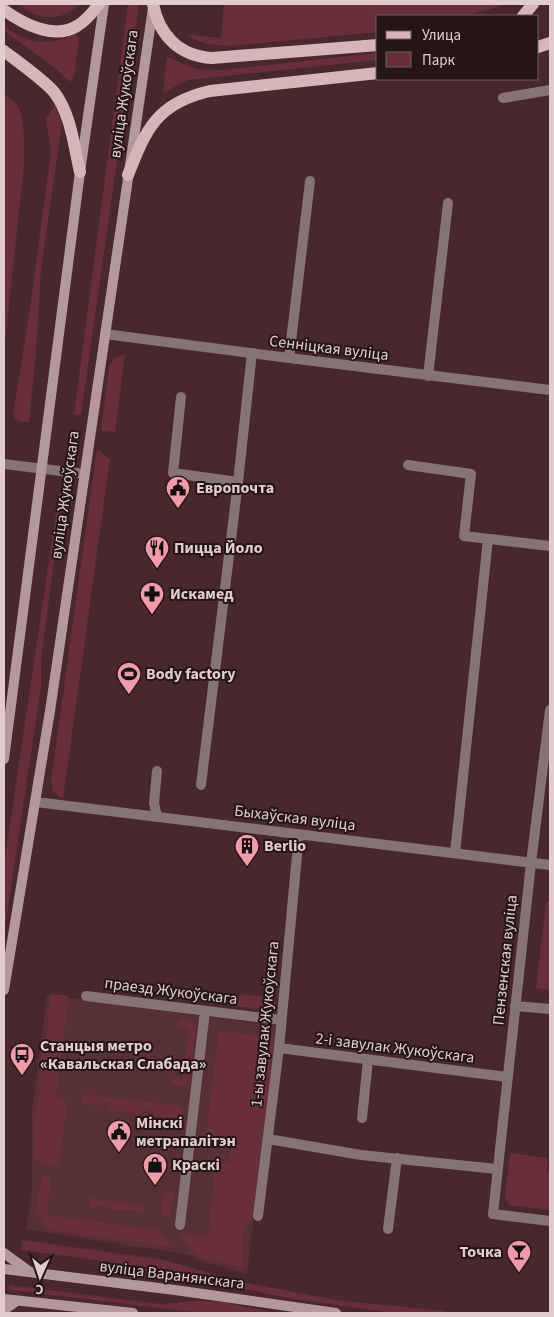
<svg xmlns="http://www.w3.org/2000/svg" width="554" height="1317" font-family="'Source Sans 3',sans-serif">
<rect width="100%" height="100%" fill="#48272d"/>
<path fill="#573036" d="M47,995l230,31 -30,248 -51,-14 -7,-5 -163,-26 6,-40v-78z"/>
<path fill="#682f3a" d="M17,4h64c-24,19 -40,17 -64,0z
M128,4h11l-58,411 -7,-1z
M224,4h284l-44,12h-86v16l-149,14 -22,-2 -14,-5 -6,-5 34,4z
M4,26c25,18 42,21 71,8l4,4 -5,39 -4,5 -15,-14 -51,-37z
M378,53v7l-190,20 -25,13 4,-36 29,12 25,1z
M4,94c4,3 10,7 13,11 9,13 7,45 7,61l-20,185z
M55,105l7,18 -21,146 -5,85 -7,69 -13,-3 -3,-6 16,-99 22,-163 -5,-34z
M125,354l-10,78 -14,-1 8,-65 5,-8z
M97,449l13,10 -47,340 -10,-7 -2,-11z
M59,493h4l-22,167v27l-37,247v-69z
M546,902h4v88l-14,-2z
M51,994l18,2 -13,101 6,1 5,5 -8,60 -2,2 -16,-1 -7,-6 1,-39z
M243,994l30,4 3,4 -1,5 -3,4 -36,-5 1,-9z
M189,1019l6,4 1,6 -7,51 -4,6h-7l-6,-3 -1,-3 3,-2 9,1 6,-52 -11,-1v-4l3,-2z
M220,1031l55,6 -22,179 -10,15v37l-45,-11 -20,-22 30,1 8,-73h14l1,-21 -17,-1 -8,-5 12,-102z
M83,1094l97,12 3,3 1,8 -1,3 -27,-4 -8,-9 -9,7 -28,-3v-3l-3,-1v-4l-7,-1v4l-19,-2z
M510,1153l38,5 -1,12 3,1v39l-41,-5 -4,-8z
M42,1175l9,1 -4,39 112,15 13,17 -123,-17 -13,-17z
M168,1191l6,1 -4,25 -9,-1 2,-21z
M90,1198l55,7 -1,9 -5,-1 -5,-3h-23l-5,-4 -17,1z
M22,1240l143,20 72,21 98,19 110,11 4,2h-55l-107,-15 -86,-18 -32,-10 -148,-20z
M9,1285l151,19 37,-3 25,1 54,11h-75l-192,-23z"/>
<g fill="none" stroke-linecap="round" stroke-linejoin="round">
<path stroke="#857375" stroke-width="10" d="M503,98l47,-8
M289,358l21,-177
M428,376l20,-173
M181,397l-8,76 65,9
M408,465l63,9 -7,62 86,10
M201,785l37,-303 14,-129
M157,817l-3,-14 3,-32
M455,853l33,-314
M515,1006l35,3
M362,1118l6,-58
M268,1139l93,16 136,14
M493,1214l57,7
M180,1225l25,-214
M388,1229l9,-71"/>
<path stroke="#857375" stroke-width="10" d="M105,334l184,24 261,32
M36,802l514,63
M86,996l195,24
M279,1048l228,29
M493,1214l38,-351 19,-153
M258,1216l21,-168 20,-214"/>
<path stroke="#857375" stroke-width="10" d="M4,464l81,10"/>
<path stroke="#b4989b" stroke-width="10" d="M4,759l76,-587 24,-168
M4,990l46,-279 103,-703
M4,1253l26,19
M4,1269l171,21 161,23
M4,1299l129,14
M4,1310l13,-9"/>
<path stroke="#d7b4b8" stroke-width="12" d="M153,4c6,31 26,52 59,54l166,-13
M4,10c19,14 50,30 73,16 9,-5 16,-14 22,-22
M523,16l10,-12
M538,47l12,-4
M4,51c13,10 40,29 50,41 17,22 20,54 26,80
M128,175c18,-46 29,-72 82,-84l168,-18"/>
</g>
<defs>
<symbol id="civic-pin" viewBox="-11 -11 22 30"><path d="M0 17L-7.5 6A9.5 9.5 0 1 1 7.5 6Z" fill="#f39aa8" stroke="#241517"/><path d="M-.6-6.5H3V-4.5H.6V-3L4-1V1h2V6H-6V1h2V-1L-.6-3ZM-1.2 2.5V6h2.4V2.5Z" fill="#111"/></symbol>
<symbol id="restaurant-pin" viewBox="-11 -11 22 30"><path d="M0 17L-7.5 6A9.5 9.5 0 1 1 7.5 6Z" fill="#f39aa8" stroke="#241517"/><path d="M-5-6h1v4h1v-4h1v4h1v-4h1v5L-1.5 .5V6h-2V.5L-5-1ZM5-6V6H3V1.5H1.5Q1.5-4 5-6Z" fill="#111"/></symbol>
<symbol id="pharmacy-pin" viewBox="-11 -11 22 30"><path d="M0 17L-7.5 6A9.5 9.5 0 1 1 7.5 6Z" fill="#f39aa8" stroke="#241517"/><path d="M-2-6h4v4h4v4h-4v4h-4v-4h-4v-4h4Z" fill="#111"/></symbol>
<symbol id="stadium-pin" viewBox="-11 -11 22 30"><path d="M0 17L-7.5 6A9.5 9.5 0 1 1 7.5 6Z" fill="#f39aa8" stroke="#241517"/><path d="M0-5a6.5 5 0 1 0 0 10a6.5 5 0 1 0 0-10ZM-3.5-1.8h7v3.6h-7Z" fill="#111"/></symbol>
<symbol id="building-pin" viewBox="-11 -11 22 30"><path d="M0 17L-7.5 6A9.5 9.5 0 1 1 7.5 6Z" fill="#f39aa8" stroke="#241517"/><path d="M-4-6H4V6H1V3H-1V6H-4ZM-2.5-4.3h1.7v1.8h-1.7ZM.8-4.3h1.7v1.8H.8ZM-2.5-1h1.7V.8h-1.7ZM.8-1h1.7V.8H.8Z" fill="#111"/></symbol>
<symbol id="bus-pin" viewBox="-11 -11 22 30"><path d="M0 17L-7.5 6A9.5 9.5 0 1 1 7.5 6Z" fill="#f39aa8" stroke="#241517"/><path d="M-5-6H5V4H4V6H2V4H-2V6H-4V4H-5ZM-3.5-4V0h7V-4ZM-3.5 1.2v1.5H-2V1.2ZM2 1.2v1.5H3.5V1.2Z" fill="#111"/></symbol>
<symbol id="shop-pin" viewBox="-11 -11 22 30"><path d="M0 17L-7.5 6A9.5 9.5 0 1 1 7.5 6Z" fill="#f39aa8" stroke="#241517"/><path d="M-5-2.5h2.3a2.7 3.5 0 0 1 5.4 0H5L5.5 6h-11ZM-1.5-2.5h3a1.5 2.3 0 0 0-3 0Z" fill="#111"/></symbol>
<symbol id="bar-pin" viewBox="-11 -11 22 30"><path d="M0 17L-7.5 6A9.5 9.5 0 1 1 7.5 6Z" fill="#f39aa8" stroke="#241517"/><path d="M-6-5H6L.8 .8V4.5H3.5V6h-7V4.5H-.8V.8Z" fill="#111"/></symbol>
</defs>
<g fill-rule="evenodd">
<use href="#civic-pin" x="164" y="474" width="28" height="38"/>
<use href="#restaurant-pin" x="143" y="534" width="28" height="38"/>
<use href="#pharmacy-pin" x="138" y="580" width="28" height="38"/>
<use href="#stadium-pin" x="115" y="660" width="28" height="38"/>
<use href="#building-pin" x="233" y="832" width="28" height="38"/>
<use href="#bus-pin" x="8" y="1041" width="28" height="38"/>
<use href="#civic-pin" x="105" y="1118" width="28" height="38"/>
<use href="#shop-pin" x="141" y="1151" width="28" height="38"/>
<use href="#bar-pin" x="505" y="1238" width="28" height="38"/>
</g>
<g text-anchor="middle" dominant-baseline="central" stroke-width="4" stroke-linejoin="round" paint-order="stroke">
<g font-size="16" fill="#e1cbce" stroke="#241517">
<text transform="translate(124 94) rotate(-82)">вуліца Жукоўскага</text>
<text transform="translate(329 348) rotate(7)">Сенніцкая вуліца</text>
<text transform="translate(65 495) rotate(-82)">вуліца Жукоўскага</text>
<text transform="translate(295 818) rotate(7)">Быхаўская вуліца</text>
<text transform="translate(505 960) rotate(-84)">Пензенская вуліца</text>
<text transform="translate(171 991) rotate(7)">праезд Жукоўскага</text>
<text transform="translate(265 1024) rotate(-84)">1-ы завулак Жукоўскага</text>
<text transform="translate(395 1048) rotate(7)">2-і завулак Жукоўскага</text>
<text transform="translate(172 1275) rotate(7)">вуліца Варанянскага</text>
</g>
<g font-size="16" font-weight="bold" fill="#e1cbce" stroke="#241517" text-anchor="start">
<text x="196" y="488">Европочта</text>
<text x="174" y="548">Пицца Йоло</text>
<text x="170" y="594">Искамед</text>
<text x="146" y="674">Body factory</text>
<text x="264" y="846">Berlio</text>
<text x="40" y="1046">Станцыя метро<tspan x="40" dy="18">«Кавальская Слабада»</tspan></text>
<text x="136" y="1123">Мінскі<tspan x="136" dy="18">метрапалітэн</tspan></text>
<text x="172" y="1165">Краскі</text>
<text x="502" y="1252" text-anchor="end">Точка</text>
</g>
</g>
<rect width="554" height="1317" fill="none" stroke="#e1cbce" stroke-width="10"/>
<rect x="376" y="15" width="162" height="65" fill="#241517" stroke="#705e60"/>
<rect x="386" y="31" width="25" height="8" fill="#d7b4b8" stroke="#705e60"/>
<text x="422" y="40" font-size="15" fill="#e1cbce">Улица</text>
<rect x="386" y="52" width="25" height="15" fill="#682f3a" stroke="#705e60"/>
<text x="422" y="65" font-size="15" fill="#e1cbce">Парк</text>
<g transform="translate(40 1277) rotate(183)" stroke="#241517" stroke-width="4" paint-order="stroke">
<path d="M0-4L9 19L0 12L-9 19Z" fill="#e1cbce"/>
<text y="-8" font-size="14" font-weight="bold" text-anchor="middle" fill="#e1cbce">С</text>
</g>
</svg>
